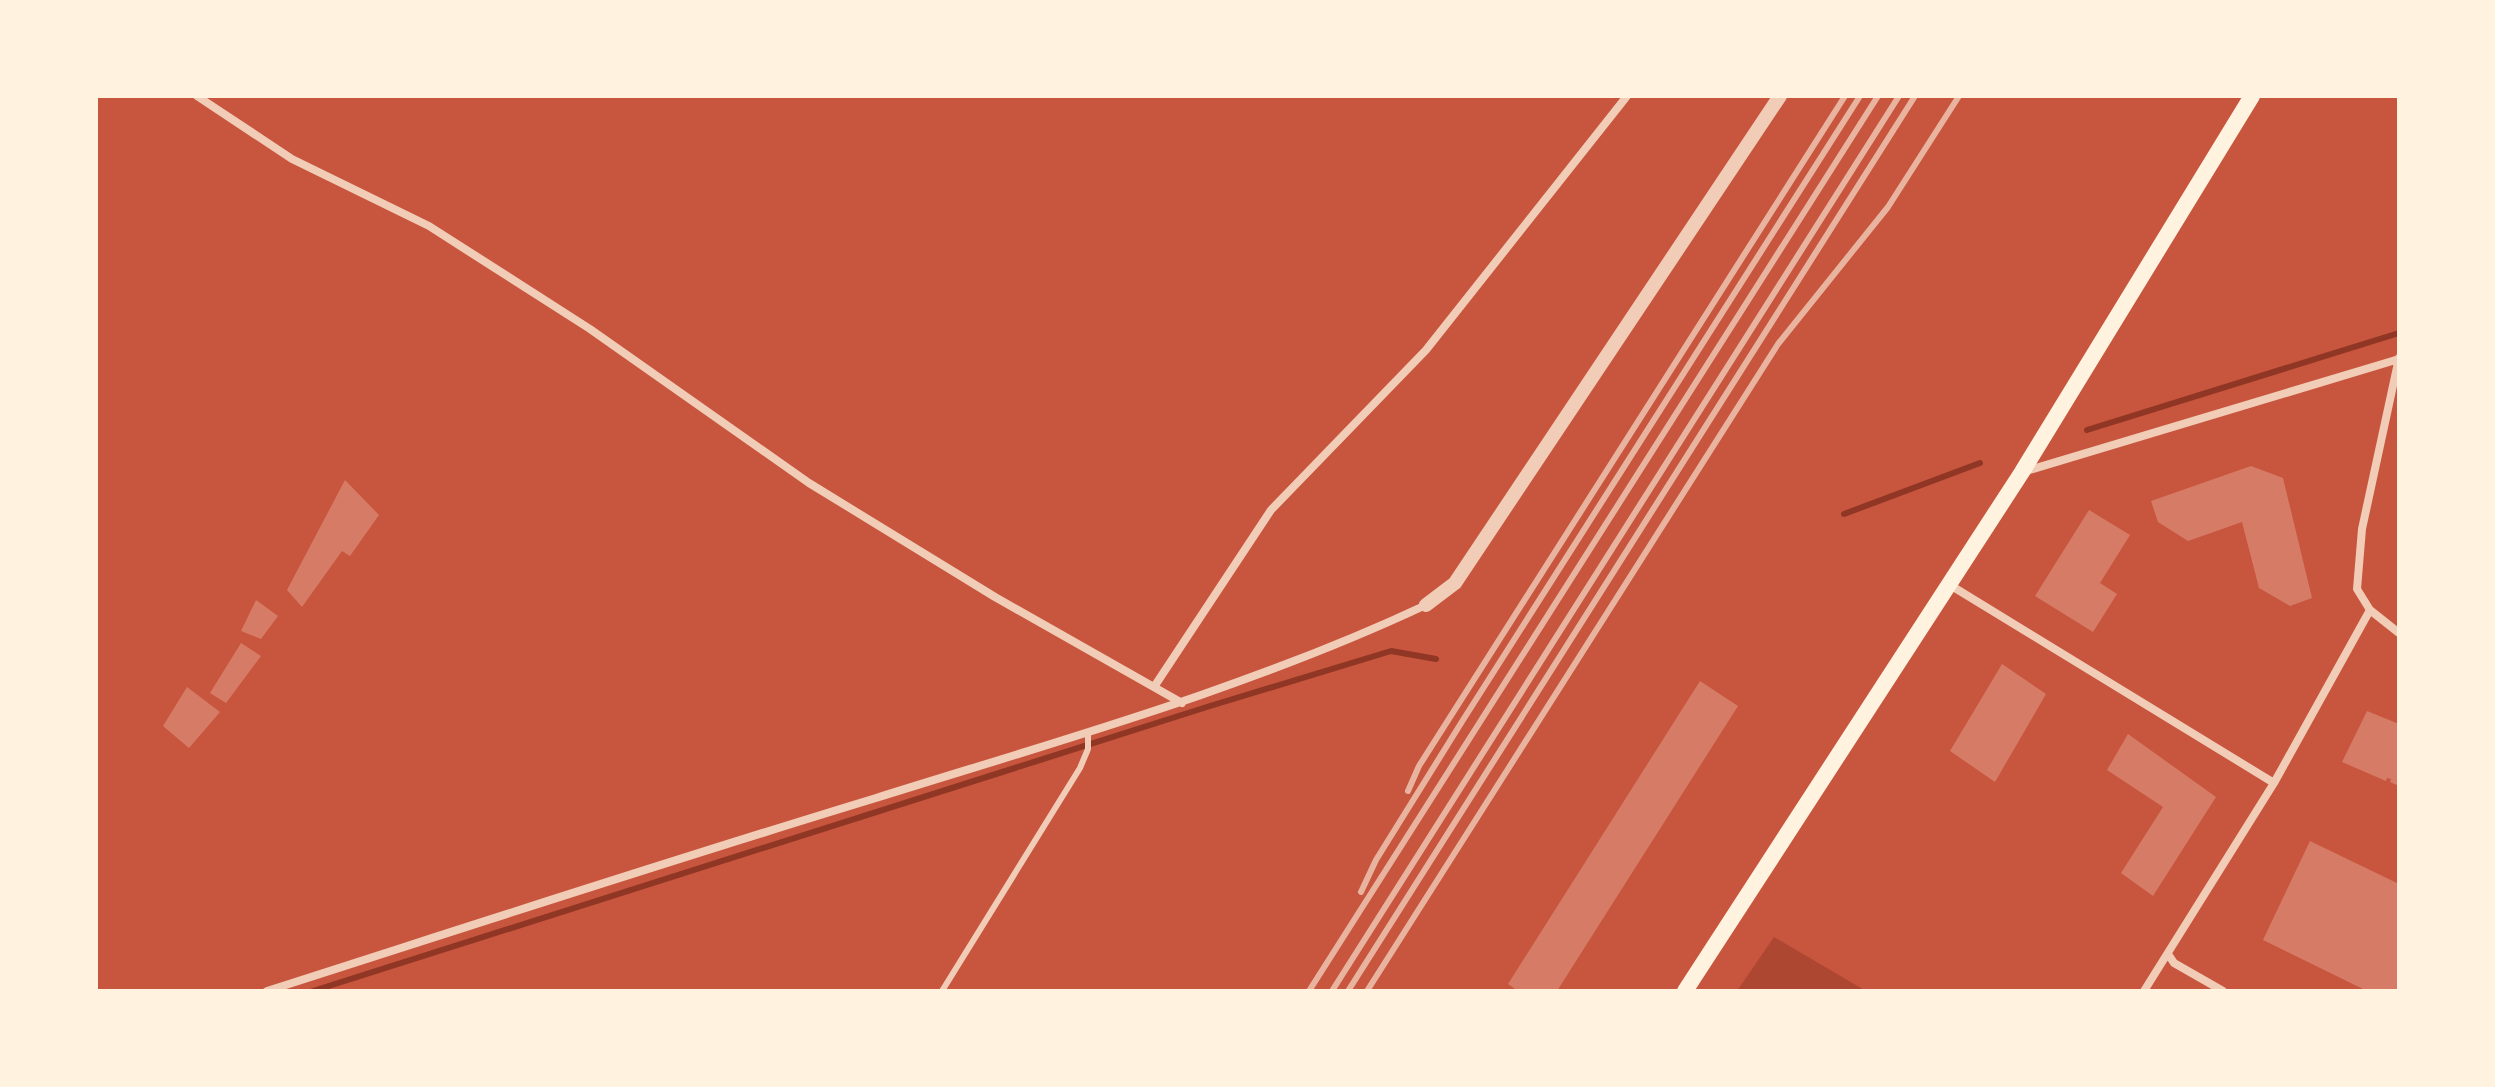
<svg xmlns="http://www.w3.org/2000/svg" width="2495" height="1087" font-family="'Exo 2',sans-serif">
<rect width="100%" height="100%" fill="#c8553d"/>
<path fill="#ae4732" d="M1774,937l92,54h-129z"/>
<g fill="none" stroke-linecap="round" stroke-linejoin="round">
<path stroke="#8f3625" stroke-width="6" d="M2087,430l312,-97
M1844,514l136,-51
M313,991l897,-285 181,-55 45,8"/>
</g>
<path fill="#d67c66" d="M2251,466l32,12 29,120 -22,8 -31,-18 -17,-66 -54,19 -30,-19 -7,-21z
M345,480l34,35 -29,41 -8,-5 -40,56 -15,-17z
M2089,510l41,25 -30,48 17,11 -24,38 -58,-36z
M256,600l22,16 -17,23 -20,-8z
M241,643l20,13 -35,47 -16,-10z
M2002,664l44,30 -51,88 -45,-31z
M1700,681l38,25 -181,285h-39l-10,-7z
M187,687l33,25 -31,36 -26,-22z
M2367,711l32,13v62l-9,-4 1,-3 -4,-1 -1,3 -44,-19z
M2128,734l88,63 -63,99 -32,-23 42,-66 -56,-37z
M2310,841l89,43v107h-32l-104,-51z"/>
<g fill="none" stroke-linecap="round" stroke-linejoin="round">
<path stroke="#f1ccb7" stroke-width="6" d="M942,991l138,-223 8,-19v-17"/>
<path stroke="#f1ccb7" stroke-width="8" d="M197,96l95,63 137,67 161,103 219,154 186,114 187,106
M2399,358l-37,171 -5,60 13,21 29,23
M2023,472l376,-113
M1950,585l324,198
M1154,687l117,-177 155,-160 201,-254
M2168,954l6,9 49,28
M267,991c203,-65 405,-131 609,-193 185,-58 373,-110 550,-193
M2144,991l130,-208 96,-173"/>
<path stroke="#f1ccb7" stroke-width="14" d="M1426,605l29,-22 325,-487"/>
<path stroke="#fff3e0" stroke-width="16" d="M1685,991l337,-519 230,-376"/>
<path stroke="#e9b49f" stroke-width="6" d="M1408,791l11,-25 426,-670
M1361,892l15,-32 87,-140 397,-624
M1309,991l569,-895
M1332,991l567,-895
M1348,991l567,-895
M1367,991l411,-647 110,-137 71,-111"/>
</g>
<rect width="2495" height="1087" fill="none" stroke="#fff3e0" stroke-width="196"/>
</svg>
